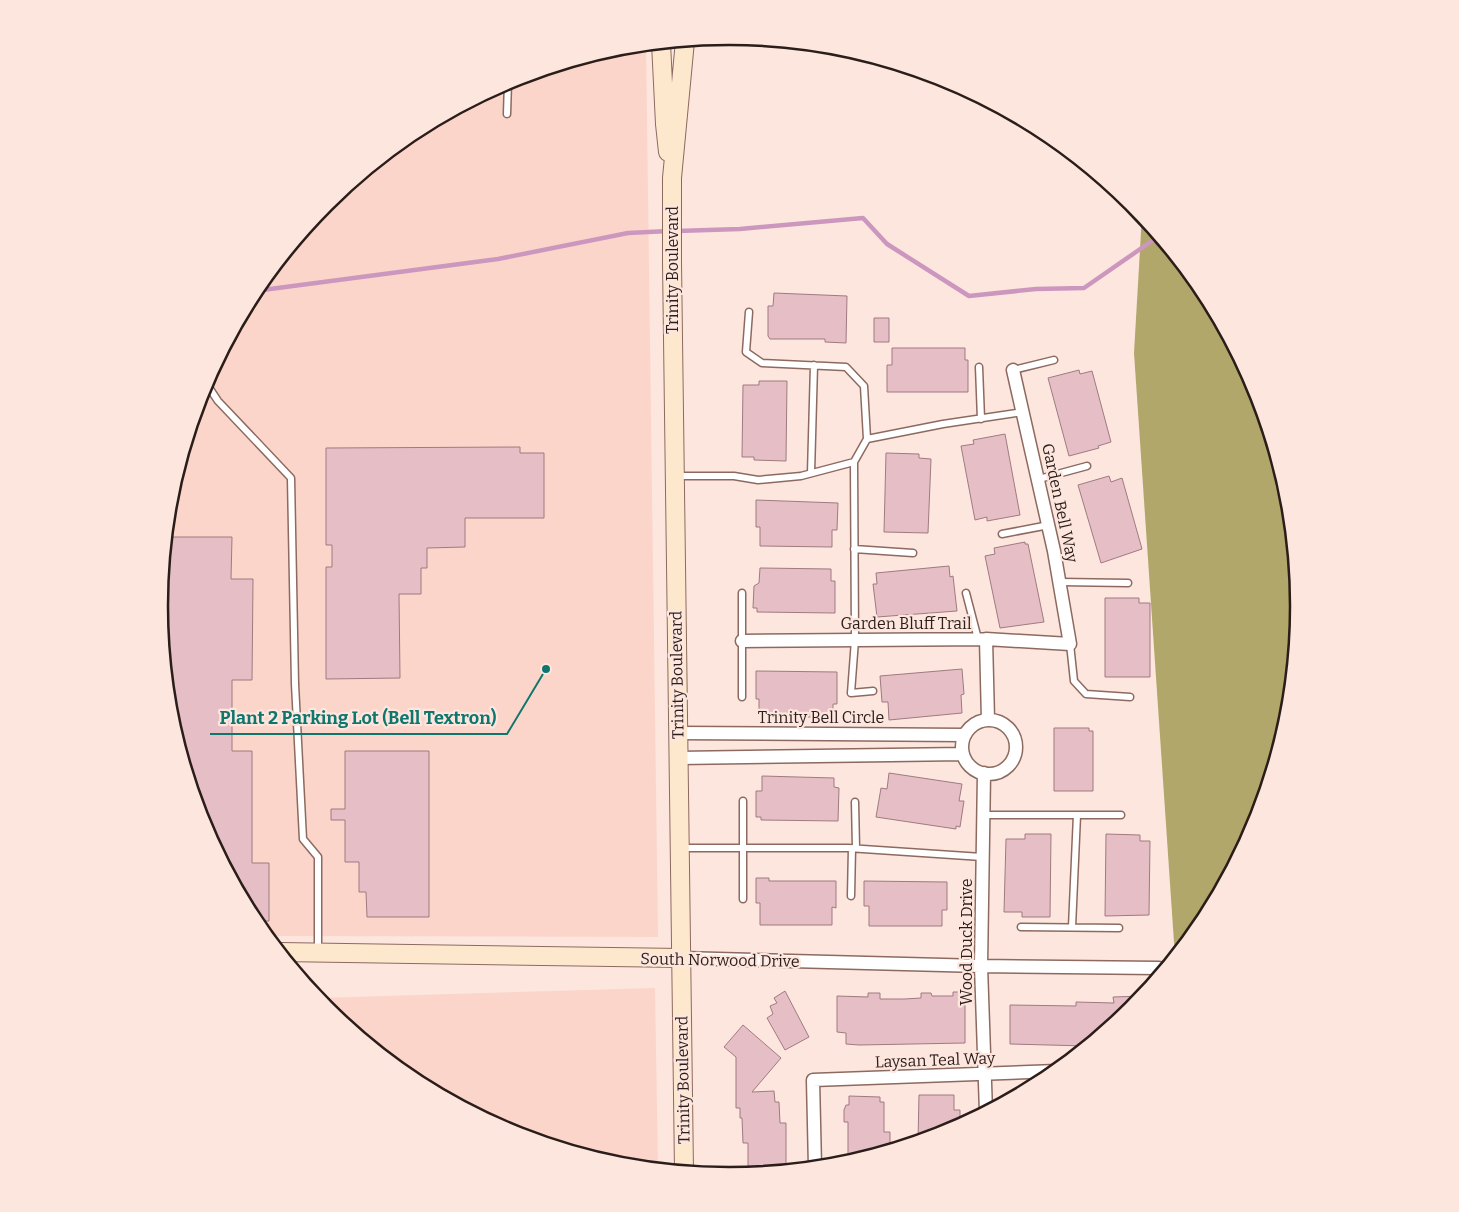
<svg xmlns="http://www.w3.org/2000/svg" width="1459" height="1212" font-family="Bitter,serif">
<rect width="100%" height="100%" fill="#fde6de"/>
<path fill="#fbd5ca" d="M646,44l12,893 -391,-1 -11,-14 -53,-98 -32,-107 -11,-111 11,-111 32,-107 53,-99 71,-86 86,-71 99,-52 107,-33z
M655,988l3,181 -40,-4 -107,-33 -98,-52 -87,-71 -8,-11z"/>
<path fill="#b1a76a" d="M1142,215l61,75 53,98 32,107 11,111 -11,111 -32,107 -53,99 -28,34 -41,-604z"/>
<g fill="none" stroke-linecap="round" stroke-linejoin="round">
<path stroke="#cc97bf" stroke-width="4.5" d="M677,231l63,-2 123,-11 24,26 82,52 67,-7 48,-1 75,-52
M255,291l243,-32 130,-26 41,-2"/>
</g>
<path fill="#e6bec5" stroke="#9f7b81" d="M774,293l73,3 -1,47 -21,-1v-3h-55l-2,-3v-30h5z
M874,318h15v24h-15z
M892,348h73v12h3v32h-81v-27h5z
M1079,370l1,4 12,-3 19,71 -13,4 1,2 -30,8 -21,-78z
M759,381h28l-1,80 -32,-1v-3h-12l1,-72h16z
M1005,434l15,81 -33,6v-4l-12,3 -14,-74 13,-2 -1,-4z
M520,447v6h24v65h-79v29l-38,1v20h-6v26h-22l1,84 -74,1v-112h6v-22h-6v-97z
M886,453l33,1v4l12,1 -3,74 -44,-1z
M1109,476l2,6 11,-4 20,71 -41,14 -23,-78z
M756,500l82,3 -1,27h-5v17l-72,-1v-19h-4z
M167,537h65l-1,42h22l-1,101h-20v71h20v112h17v58h-14l-52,-97 -32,-107 -11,-111z
M1025,542v2h3l16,78 -44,6 -15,-72 10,-2 -1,-6z
M949,566l1,11 3,-1 4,35 -80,6 -4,-33h4l-1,-11z
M760,568l71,1v12h4v32l-78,-1v-4h-4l1,-22 5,-3z
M1105,598h34v5h11v74h-45z
M962,669l2,25 -3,1 1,18 -73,7 -1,-18h-6l-2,-26z
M756,671l81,1v32h-4v13h-26v-3h-48v-15h-3z
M1054,728h35v3h4v60h-39z
M345,751h84v166h-62l-1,-25h-7v-30h-14v-42h-14v-11h14z
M889,773l73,11 -3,17h5l-4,26 -4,-1v3l-80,-12 5,-29 6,1z
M762,776l72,2v9l5,1 -1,33 -77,-1v-3h-5v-26h6z
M1025,834h26l-1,83h-28v-5h-18l2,-73h19z
M1106,834l34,1v6h10l-1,74 -44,1z
M756,878h13v3h67v27l-4,-1v18h-72v-22h-4z
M864,881l83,1v28h-5v16h-73v-20h-5z
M785,991l24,46 -24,13 -18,-32 6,-4 -3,-8 7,-3 -3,-5z
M953,992h12v51l-106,2 -13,-1v-11l-9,-1v-36l31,1v-4h12v6h24l17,-1v-5h10l1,3h21z
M1143,996l-11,13 -45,37 -77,-2v-39l66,1v-4l38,1 -1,-6z
M743,1025l38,33 -29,34 22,-1 1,11h4l1,21h6v47l-38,4v-31h-5l-1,-25h-2v-10h-4v-51l-12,-10z
M919,1095h35v15h6v16l-13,6 -29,9z
M849,1096l31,1v5h4v30h6v18l-30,9h-12v-37h-4v-12l2,-5h3z"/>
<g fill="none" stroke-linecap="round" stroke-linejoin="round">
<defs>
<path id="service" d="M507,114l1,-32
M749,312l-3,40 16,11 84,4 18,19 3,53 -13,23 1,178 -4,53 22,-2
M979,367l2,52
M1013,370l41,-10
M206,383l12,18 73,77 4,206 8,155 15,18v93
M867,439l76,-15 80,-12
M811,473l3,-108
M675,476h59l24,4 43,-4 53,-14
M1039,479l48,-13
M1002,534l47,-9
M854,549l59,4
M1060,582l68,1
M742,593v104
M966,593l12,46
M1070,644l4,37 12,13 44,3
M855,802l1,46
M983,815h138
M682,848h166l134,9
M851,896l1,-48
M743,899v-98
M1021,927l98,1
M1072,927l5,-112"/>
<path id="minor" d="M986,639l2,81
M742,641l244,-2 84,5 -16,-93 -41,-181
M962 747a27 27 0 1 1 54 0a27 27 0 1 1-54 0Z
M678,733l287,2
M678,758l285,-4
M984,773l-3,193 5,146
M681,958l300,8 178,2
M815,1167l-2,-87 244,-9"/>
<path id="secondary" d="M661,43l4,81 3,28
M280,952l401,6
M684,1171l-12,-909v-84l13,-137"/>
</defs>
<use href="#service" stroke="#8c6a60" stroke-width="9"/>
<use href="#minor" stroke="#8c6a60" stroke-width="15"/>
<use href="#secondary" stroke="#8c6a60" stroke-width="20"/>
<use href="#service" stroke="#fff" stroke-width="6"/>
<use href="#minor" stroke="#fff" stroke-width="12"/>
<use href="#secondary" stroke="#fde8ce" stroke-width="18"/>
</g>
<g text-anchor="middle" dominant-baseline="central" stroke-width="4.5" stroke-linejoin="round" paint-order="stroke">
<g font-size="16" fill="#2b1d19" stroke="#fde6de">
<text transform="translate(672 270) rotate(-90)">Trinity Boulevard</text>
<text transform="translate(1060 503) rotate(78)">Garden Bell Way</text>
<text x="906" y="623">Garden Bluff Trail</text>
<text transform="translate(677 675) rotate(-91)">Trinity Boulevard</text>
<text x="821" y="717">Trinity Bell Circle</text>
<text transform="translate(966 942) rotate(-90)">Wood Duck Drive</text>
<text transform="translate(720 960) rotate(1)">South Norwood Drive</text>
<text transform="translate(935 1060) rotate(-2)">Laysan Teal Way</text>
<text transform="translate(683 1080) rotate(-91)">Trinity Boulevard</text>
</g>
</g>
<path d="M0 0H1459V1212H0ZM168 606a561 561 0 1 1 1122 0a561 561 0 1 1-1122 0Z" fill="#fde6de" fill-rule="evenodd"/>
<path fill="none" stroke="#2b1d19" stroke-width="2.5" d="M168 606a561 561 0 1 1 1122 0a561 561 0 1 1-1122 0Z"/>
<path fill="none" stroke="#0f766e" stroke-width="2" d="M546 669L507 734H210"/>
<circle fill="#0f766e" stroke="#fde6de" stroke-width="2" cx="546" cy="669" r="5"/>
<g font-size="18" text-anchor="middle" font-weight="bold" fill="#0f766e" stroke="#fde6de" stroke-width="4.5" stroke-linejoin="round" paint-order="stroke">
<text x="358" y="724">Plant 2 Parking Lot (Bell Textron)</text>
</g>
</svg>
